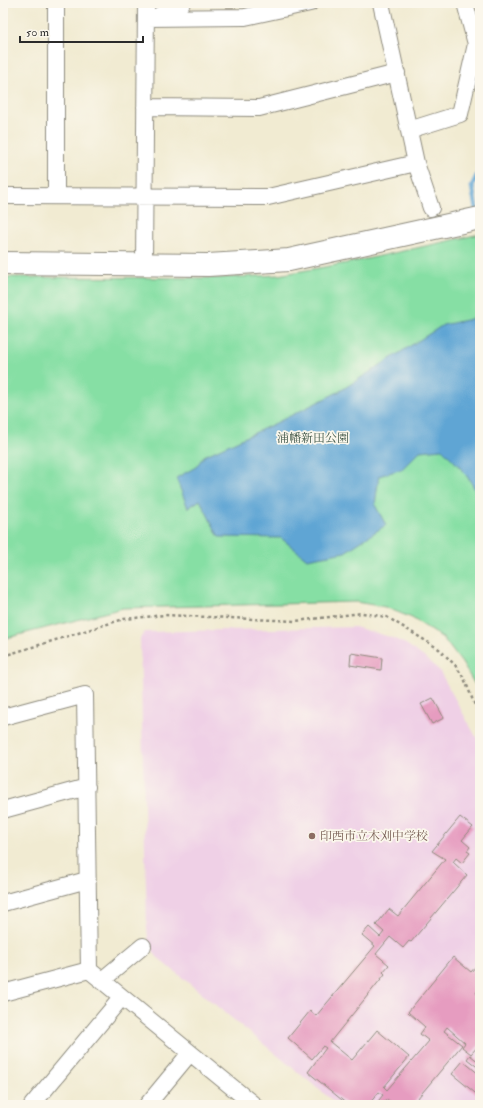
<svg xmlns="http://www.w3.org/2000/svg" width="483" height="1108" font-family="'IM FELL Double Pica','Noto Serif JP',serif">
<rect width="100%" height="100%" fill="#fbf7ec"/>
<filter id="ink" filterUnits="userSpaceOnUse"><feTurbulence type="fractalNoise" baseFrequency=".025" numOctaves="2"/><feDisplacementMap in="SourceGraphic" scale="8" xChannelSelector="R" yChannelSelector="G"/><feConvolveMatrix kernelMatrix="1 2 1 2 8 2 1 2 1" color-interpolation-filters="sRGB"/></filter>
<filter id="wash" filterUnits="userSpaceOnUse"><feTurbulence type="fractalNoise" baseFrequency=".012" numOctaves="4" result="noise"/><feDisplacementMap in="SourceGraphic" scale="16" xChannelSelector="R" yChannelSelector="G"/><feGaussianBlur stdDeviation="0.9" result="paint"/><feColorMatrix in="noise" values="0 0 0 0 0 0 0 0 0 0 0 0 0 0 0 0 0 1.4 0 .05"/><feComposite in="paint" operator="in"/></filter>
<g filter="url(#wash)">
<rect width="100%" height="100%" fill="#f1ebd2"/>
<path fill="#efd0e6" d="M355,627l35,10 16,7 19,14 14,12 41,74v361h-142l-181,-148 -8,-13 -2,-15 -7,-291 5,-6z"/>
<path fill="#86dfa4" stroke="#588568" d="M480,234v459l-18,-30 -19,-25 -31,-20 -27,-11 -29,-5 -233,6 -120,31v-362l215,1 60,-3 75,-13z"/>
<path fill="#5ea5d4" stroke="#446880" d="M480,317v192c-2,-25 -21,-43 -38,-60l-22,2 -18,18 -23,7 -4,29 11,20 -41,27 -38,7 -26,-21 -62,-1 -19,-37 -12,8 -12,-30 20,-11 8,-11 70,-32 66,-33 103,-66z"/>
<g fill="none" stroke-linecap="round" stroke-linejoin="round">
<path stroke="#5ea5d4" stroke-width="5" d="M477,214l-5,-28 8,-16"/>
</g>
<g id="blocks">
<path fill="#e69cc0" d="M351,653l31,5 -1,12 -31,-5z
M433,698l11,20 -12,6 -11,-20z
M460,817l13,10 -11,13 8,7 -3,4 3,2 -8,10 -6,-5 -3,4 14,13 -56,67 -2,-1 -6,7 -13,-11 -14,17 13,11 -6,7 2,2 -55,68 22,18 25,-30 32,27 -25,30 3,3 42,-49 -9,-7 5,-7 -17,-15 45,-55 18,15 6,-7 3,2v24l-2,-1 -2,3 4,4v47l-9,10 -9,-7 3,-4 -18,-16 -3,4 18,14 -50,60h-17l-8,-6 -5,6h-7l8,-10 -4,-3 -11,13h-20l-40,-33 18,-24 -3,-2 -11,13 -24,-21 22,-27 6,5 59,-70 -13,-11 7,-8 11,10 4,-5 -8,-7 13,-16 9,7 47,-57 -13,-8z
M470,1055l10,8v6l-13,-10z
M463,1061l17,14v22l-28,-23z"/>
</g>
</g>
<g filter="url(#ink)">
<use href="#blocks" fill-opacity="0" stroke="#8e8b7e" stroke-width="1"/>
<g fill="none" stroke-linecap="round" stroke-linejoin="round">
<defs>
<path id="street" d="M381,3l35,160 15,45
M156,17l26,-14
M146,18l99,-1 65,-14
M145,107l114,1 138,-35
M409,130l51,-16 16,-70 -11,-41
M3,196l265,1 148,-34
M56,196v-193
M144,264l2,-261
M3,717l82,-22 4,275
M3,810l84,-23
M3,903l84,-23
M101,981l42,-35
M3,993l86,-23 165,135
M32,1105l90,-108
M147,1105l43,-52"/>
<path id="secondary" d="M3,263l205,2 81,-5 191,-42"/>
</defs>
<use href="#street" stroke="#8e8b7e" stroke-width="18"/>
<use href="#secondary" stroke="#8e8b7e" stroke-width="24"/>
<path stroke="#8e8b7e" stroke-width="2.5" stroke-dasharray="3 3" stroke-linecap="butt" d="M3,656l121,-37 41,-4 131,6 66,-8 25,4 52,32 16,16 9,13 16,40"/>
<use href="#street" stroke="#fff" stroke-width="16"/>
<use href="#secondary" stroke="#fff" stroke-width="22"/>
</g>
</g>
<circle fill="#8d6e63" stroke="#fbf7ec" stroke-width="1.5" cx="312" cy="836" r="4"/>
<g text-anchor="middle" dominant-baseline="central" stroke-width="3.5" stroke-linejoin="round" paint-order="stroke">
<g font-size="12" fill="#425849" stroke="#fbf7ec">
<text x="313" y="438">浦幡新田公園</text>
</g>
<g font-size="12" fill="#785e54" stroke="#fbf7ec" text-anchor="start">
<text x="320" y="836">印西市立木刈中学校</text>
</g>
</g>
<rect width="483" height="1108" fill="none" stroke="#fbf7ec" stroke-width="16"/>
<path d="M20 36v6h123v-6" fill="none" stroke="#2b2b2b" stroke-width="2"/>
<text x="26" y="36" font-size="12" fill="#2b2b2b" stroke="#fbf7ec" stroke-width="3" paint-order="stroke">50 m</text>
</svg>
